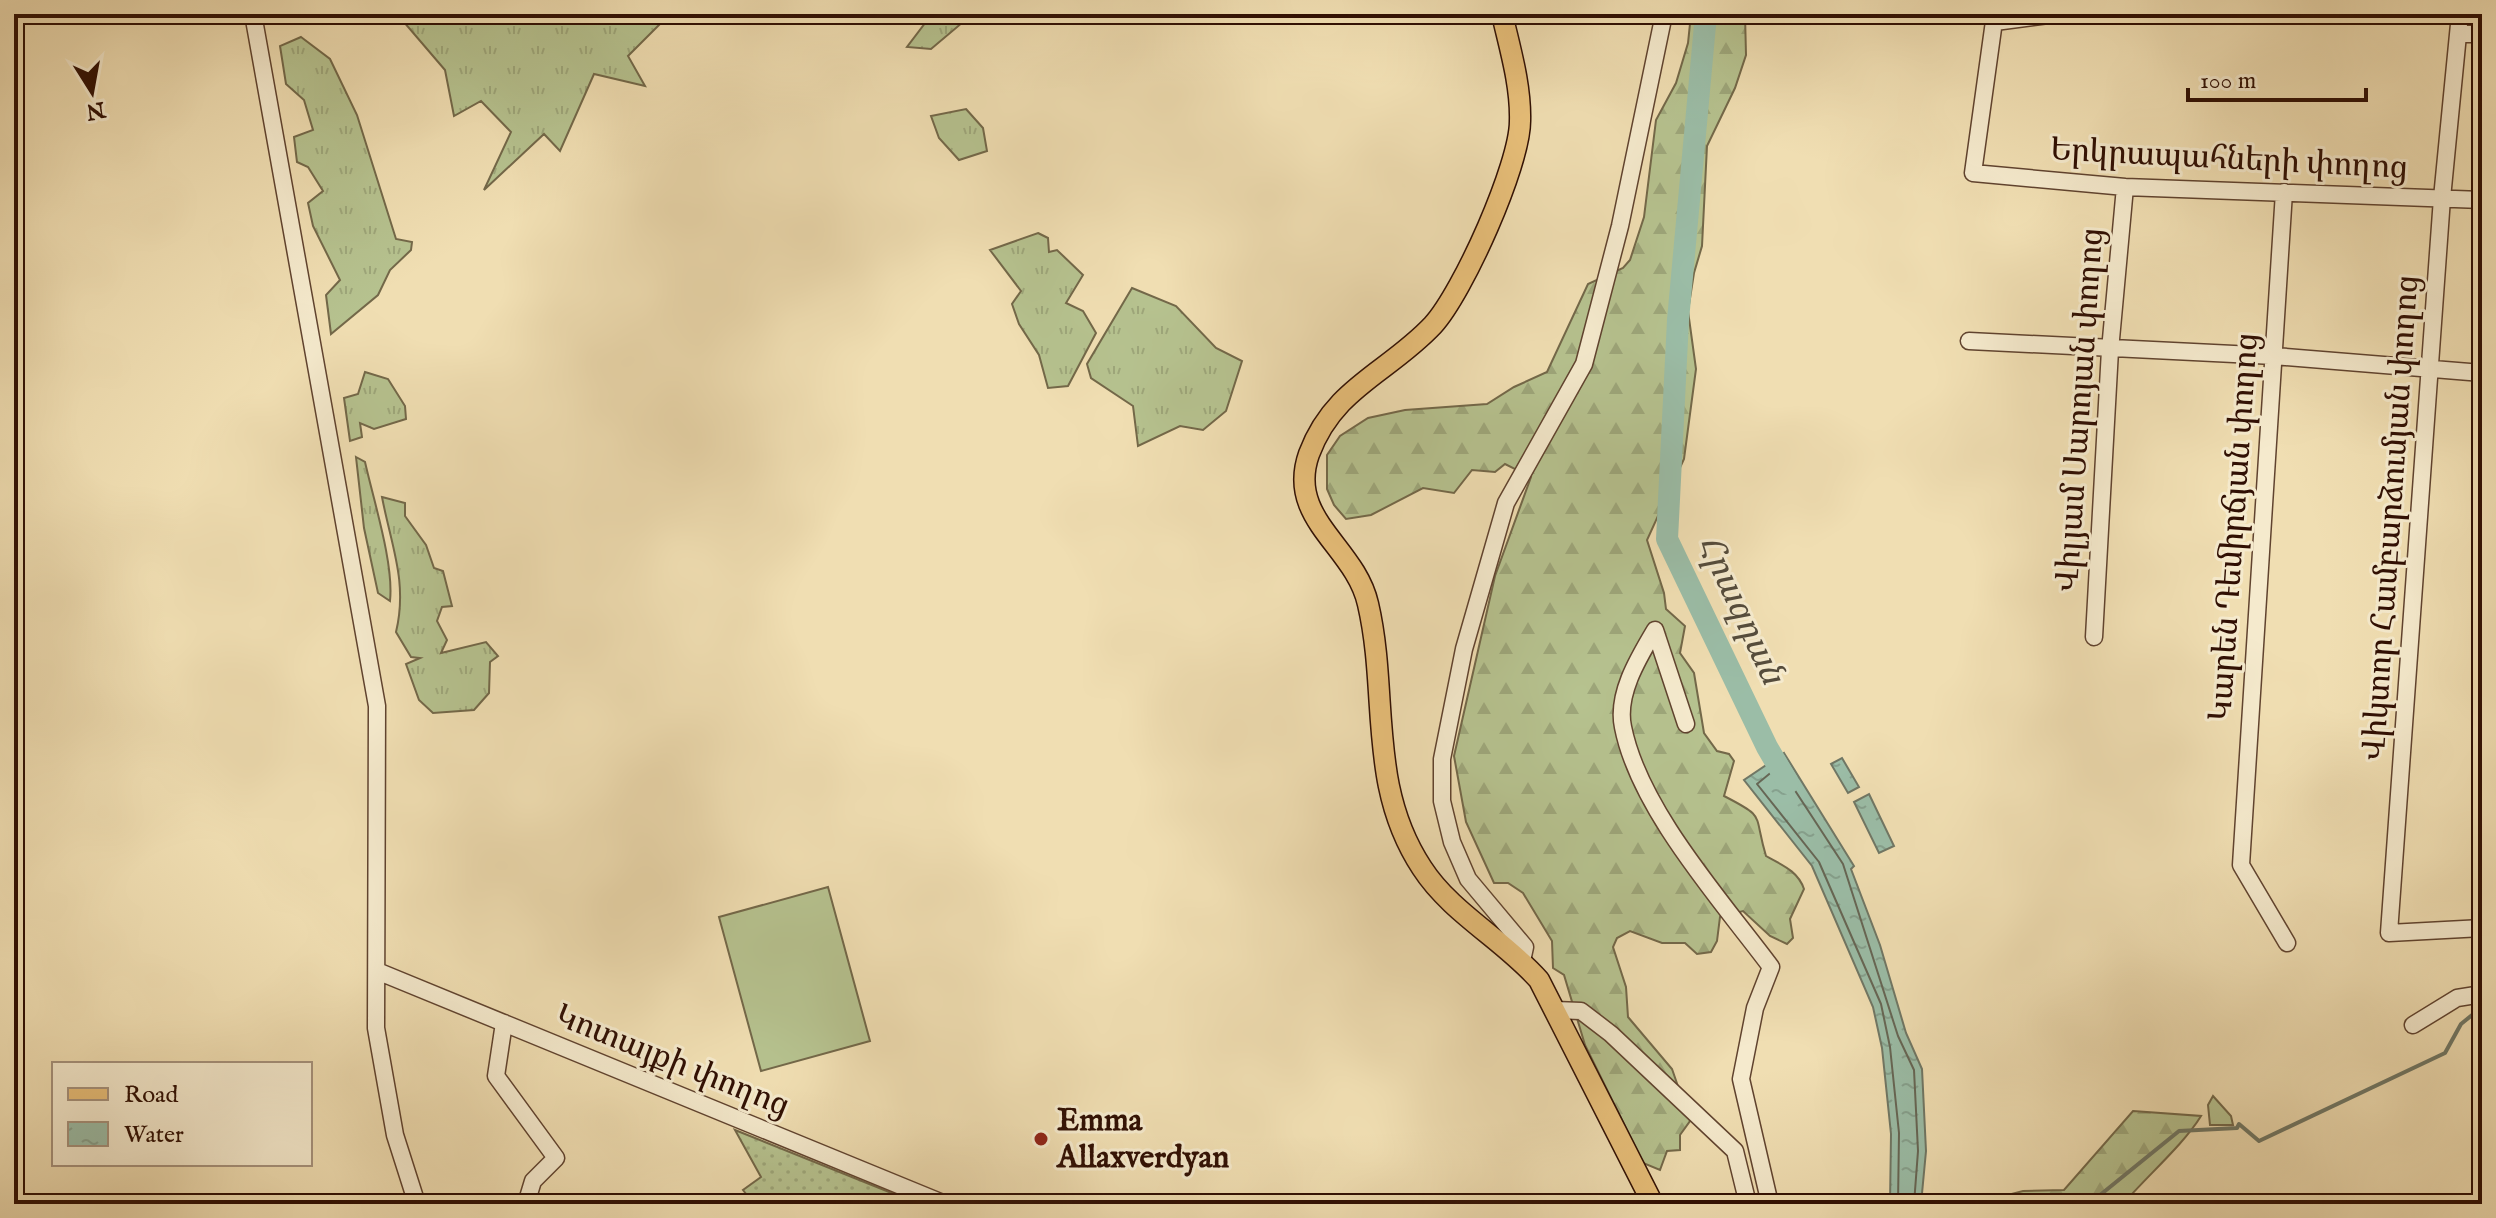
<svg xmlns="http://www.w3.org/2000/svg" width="2496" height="1218" font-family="'IM FELL English','Noto Serif Armenian',serif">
<defs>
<pattern id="grass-tufts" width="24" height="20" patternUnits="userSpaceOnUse" patternTransform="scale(2)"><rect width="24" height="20" fill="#b6c28f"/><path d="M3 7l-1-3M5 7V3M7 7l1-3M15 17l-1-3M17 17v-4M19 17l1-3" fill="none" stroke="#9da67a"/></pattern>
<pattern id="forest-firs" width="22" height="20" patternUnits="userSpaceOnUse" patternTransform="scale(2)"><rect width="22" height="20" fill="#b6c28f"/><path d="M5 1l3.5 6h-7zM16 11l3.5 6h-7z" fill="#9da67a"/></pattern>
<pattern id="park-dots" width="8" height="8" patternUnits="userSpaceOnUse" patternTransform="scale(2)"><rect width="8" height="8" fill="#b6c28f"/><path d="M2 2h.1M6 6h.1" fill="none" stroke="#9da67a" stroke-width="1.8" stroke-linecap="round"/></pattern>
<pattern id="water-ripples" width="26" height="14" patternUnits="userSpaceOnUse" patternTransform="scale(2)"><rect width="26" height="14" fill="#9bbda7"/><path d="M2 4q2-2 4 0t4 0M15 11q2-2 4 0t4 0" fill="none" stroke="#86a18e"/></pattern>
</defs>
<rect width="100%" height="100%" fill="#f0deb2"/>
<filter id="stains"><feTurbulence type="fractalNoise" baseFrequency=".0025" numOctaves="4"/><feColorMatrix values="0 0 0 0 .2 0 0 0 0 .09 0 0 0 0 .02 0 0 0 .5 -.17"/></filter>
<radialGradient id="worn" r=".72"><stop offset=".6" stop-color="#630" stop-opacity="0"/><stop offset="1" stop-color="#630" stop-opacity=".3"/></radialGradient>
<path fill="url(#grass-tufts)" stroke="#736849" stroke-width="2" d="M397,14h273l-42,42 17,30 -51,-12 -34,77 -16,-17 -60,56 27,-58 -30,-31 -27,15 -9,-46z
M932,14h48l-17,8 -32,27 -24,-2z
M301,37l29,22 27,56 39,124 16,3 -1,8 -21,20 -12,25 -47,39 -5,-39 14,-15 -27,-54 -5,-23 15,-12 -15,-24 -11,-5 -3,-25 19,-7 -9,-30 -18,-16 -6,-38z
M966,109l17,19 4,23 -28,9 -20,-22 -8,-22z
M1038,233l10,5 1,14 8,-2 26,25 -17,28 17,8 13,22 -28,53 -20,2 -9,-33 -20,-31 -7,-20 9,-13 -31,-41z
M1132,288l44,18 40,42 26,13 -16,50 -23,19 -23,-4 -42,20 -5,-40 -42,-28 -4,-14z
M365,372l23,7 17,27 1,13 -32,10 -14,-6 2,14 -12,4 -6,-43 14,-4z
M356,457l9,5c9,40 29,102 25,139l-12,-8 -14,-65z
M382,497l23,6v13l21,29 8,23 9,3 9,35 -10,1 -5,14 10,19 -6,13 45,-11 12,14 -8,6 -1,31 -15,17 -41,3 -14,-13 -13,-36 14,-6 -9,-1 -15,-25c12,-50 -5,-87 -14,-135z
M2213,1096l18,20 2,9h-23l-2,-20z"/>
<path fill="url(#forest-firs)" stroke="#736849" stroke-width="2" d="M1691,14h54l1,41 -11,33 -28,58 -5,100 -8,27 -6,38 8,58 -12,90 -37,81 17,53 2,16 19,17 -5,27 14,20 10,60 13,18 12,3 5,7 -10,35c43,22 29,17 42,60 16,9 32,15 38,33l-14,30 3,19 -6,6 -17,-8 -27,-25 -23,6 -3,24 -6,11 -14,2 -12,-11h-23l-32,-12 -13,7 -4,9 13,40 2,30 44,52 18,52 -10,14v15l-13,1 -7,19 -17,-7 -58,-118 -21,-70 -11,-7 -1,-27 -29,-48 -15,-10h-14l-28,-61 -12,-66 41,-180 36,-99 -26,-13 -10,8 -23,-2 -18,23 -31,-5 -52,27 -25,4 -12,-14 -7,-16v-34l13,-19 28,-18 37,-8 82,-6 27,-17 33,-15 41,-88 35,-16 7,-8 14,-43 12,-97 20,-37 12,-40z
M2133,1111l68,5c-17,28 -55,61 -78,88h-127v-6l27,-7 41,-1z"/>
<path fill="url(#park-dots)" stroke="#736849" stroke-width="2" d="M735,1130l184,74h-165l-11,-14 18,-13z"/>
<path fill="#b6c28f" stroke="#736849" stroke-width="2" d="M828,887l42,154 -109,30 -42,-154z"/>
<path fill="url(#water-ripples)" stroke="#707765" stroke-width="2" d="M1784,753l70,113 -3,3 29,76 26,88 16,36 4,82 -5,53h-31l1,-70 -9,-86 -9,-41 -61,-141 -68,-86z
M1842,758l17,29 -11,6 -17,-29z
M1869,794l25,52 -15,7 -25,-51z"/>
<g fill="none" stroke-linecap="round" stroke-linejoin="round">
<path stroke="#665" stroke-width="2" d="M1898,1204l1,-71 -9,-86 -9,-43 -62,-142 -62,-78 22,-18 64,98 55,172 16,34 4,81 -4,53"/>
<path stroke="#707765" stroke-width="4" d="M2089,1204l90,-73 58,-3 2,-4 20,17 186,-88 16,-29 21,-17"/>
<path stroke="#9bbda7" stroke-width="22" d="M1706,14l-28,306 -11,219 100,208 21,36"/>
<defs>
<path id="minor" d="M253,14l124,692 -1,322 19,107 22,69
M1995,14l-22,159 152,14 357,13
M2460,14l-18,184 -53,735 93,-5
M1995,22l61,-8
M2459,34h23
M2284,192l-43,673 46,78
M1969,341l305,15 208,17
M2094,637l16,-287 15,-163
M1686,724l-31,-94c-16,27 -39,64 -32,97 16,82 98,173 148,240l-16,41 -14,71 29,125
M1522,961l3,-14 -57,-68 -16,-37 -10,-41v-42l22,-110 42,-146 78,-139 36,-138 44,-212
M377,971l568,233
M1555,1010l26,1 30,23 124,117 13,53
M504,1023l-8,53 60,82 -23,23 -7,23
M2413,1025l44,-27 25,-4"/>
<path id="major" d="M1502,14c8,35 19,71 18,107 0,44 -57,171 -87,204 -45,48 -99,62 -124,129 -23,65 46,92 59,150 21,90 -1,181 54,264 29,45 82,72 117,112l114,224"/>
</defs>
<use href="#minor" stroke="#60432f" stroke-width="19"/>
<use href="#major" stroke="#300f03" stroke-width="23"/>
<use href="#minor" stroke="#f5eacd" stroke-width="16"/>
<use href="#major" stroke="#e8bf79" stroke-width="20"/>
</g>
<circle fill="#8f2418" stroke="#f5eacd" stroke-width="3" cx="1041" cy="1139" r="8"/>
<g text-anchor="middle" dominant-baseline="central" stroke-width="6" stroke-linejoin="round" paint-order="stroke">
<g font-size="32" fill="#300f03" stroke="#f5eacd">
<text transform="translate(2229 160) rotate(3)">Երկրապահների փողոց</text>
<text transform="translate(2081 410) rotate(-86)">Վիլյամ Սարոյան փողոց</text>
<text transform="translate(2392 518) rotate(-86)">Վիկտոր Համբարձումյան փողոց</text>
<text transform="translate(2235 527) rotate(-86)">Կարեն Դեմիրճյան փողոց</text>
<text transform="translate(672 1062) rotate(22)">Կոտայքի փողոց</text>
</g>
<g font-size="32" font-weight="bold" fill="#300f03" stroke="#f5eacd" text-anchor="start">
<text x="1057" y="1121">Emma<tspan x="1057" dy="37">Allaxverdyan</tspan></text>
</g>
<g font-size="34" font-style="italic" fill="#554c3c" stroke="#f5eacd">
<text transform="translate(1740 610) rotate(65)">Հրազդան</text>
</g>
</g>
<rect width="2496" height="1218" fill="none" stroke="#f0deb2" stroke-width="48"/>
<rect x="16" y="16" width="2464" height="1186" fill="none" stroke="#300f03" stroke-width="4"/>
<rect x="24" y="24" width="2448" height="1170" fill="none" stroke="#300f03" stroke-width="2"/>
<rect x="52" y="1062" width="260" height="104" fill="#f5eacd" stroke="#a6927c" stroke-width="2"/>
<rect x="68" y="1088" width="40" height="12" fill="#e8bf79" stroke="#a6927c" stroke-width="2"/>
<text x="124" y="1102" font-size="24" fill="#300f03">Road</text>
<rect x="68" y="1122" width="40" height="24" fill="url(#water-ripples)" stroke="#a6927c" stroke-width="2"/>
<text x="124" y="1142" font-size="24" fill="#300f03">Water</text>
<g transform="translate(92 92) rotate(169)" stroke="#f5eacd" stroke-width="6" paint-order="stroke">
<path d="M0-6L14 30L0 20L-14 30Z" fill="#300f03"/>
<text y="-12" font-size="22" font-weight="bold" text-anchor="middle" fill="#300f03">N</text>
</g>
<path d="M2188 88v12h178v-12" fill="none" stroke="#300f03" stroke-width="4"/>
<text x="2200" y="88" font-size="24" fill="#300f03" stroke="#f5eacd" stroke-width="6" paint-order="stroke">100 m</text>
<rect width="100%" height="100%" filter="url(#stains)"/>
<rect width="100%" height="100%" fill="url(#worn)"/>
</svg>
